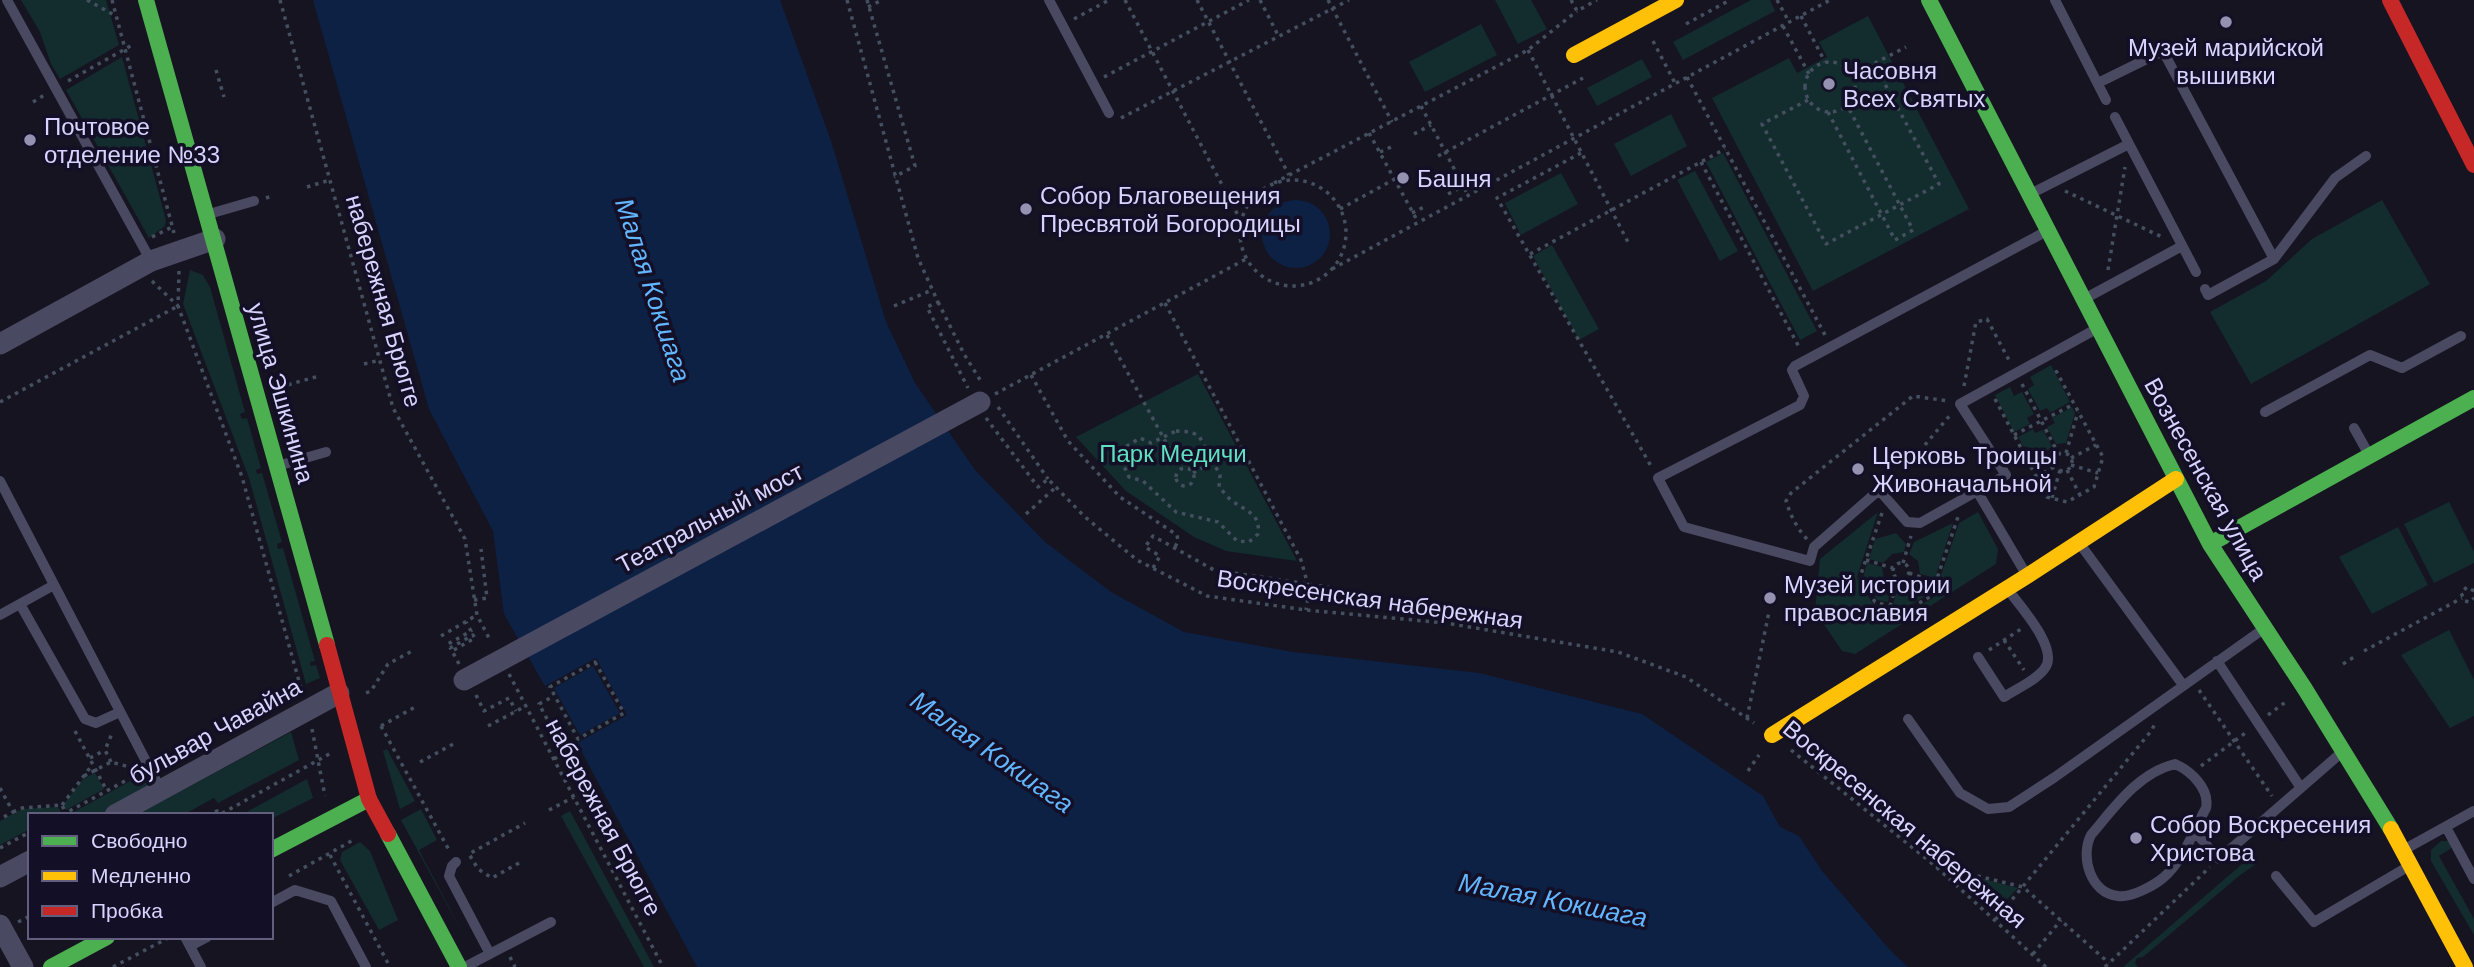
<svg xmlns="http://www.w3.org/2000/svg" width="2474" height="967" font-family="Arial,sans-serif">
<rect width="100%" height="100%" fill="#161421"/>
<path fill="#132c2d" d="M21,0h85l13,45 -59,34 -9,-15 -11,-32z
M1495,0h36l16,29 -29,15z
M1751,0h19l5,11 -92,49 -10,-18z
M1868,16l101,193 -156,82 -101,-193 77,-40 8,15 26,-14 4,-2 -8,-15z
M1481,24l16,31 -72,37 -16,-30z
M122,57l44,163 -1,6 -16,12 -83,-148z
M1642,59l10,18 -55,29 -10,-18z
M1671,114l16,32 -56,30 -17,-32z
M1723,153l94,178 -17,9 -94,-178z
M1695,171l43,80 -18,10 -43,-81z
M1561,173l17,31 -57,31 -16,-32z
M2382,200l48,84 -179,100 -41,-72 56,-31 46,-42z
M1552,245l47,84 -20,11 -46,-84z
M190,270l13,5 7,12 35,125 -5,2 2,5 5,-1 14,50 -5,2 1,4 5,-1 20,69 -5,2 1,5 5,-1 32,113 -5,1 1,4 5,-1 4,13 -14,6 -57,-206 -66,-174z
M2051,365l19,37 -20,11 -3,-5 -7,3 -12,-22 6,-4 -4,-8z
M1198,374l99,187 -71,-10 -32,-14 -68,-46 -50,-54z
M2010,387l4,9 8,-4 12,22 -7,4 3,6 -16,8 -19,-37z
M2072,407l3,6 -9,30 -10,1 -9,-17 8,-4 -3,-5z
M2033,429l2,4 8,-3 9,16 -7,7 -22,-7 -5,-9z
M2449,502l25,50v11l-40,20 -30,-59z
M1878,512l-21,65 16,27 33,9 27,-15 26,-75 19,-11 20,37 -2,15 -141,90 -13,-3 -27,-40 5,-52z
M1953,523l-18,55 -15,-4 -2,-13 -9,-7 5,-12z
M2398,527l30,58 -56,29 -33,-57z
M1896,533l10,11 -2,8 -12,2 -9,9 -14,-4 6,-20z
M1867,563l15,4 2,13 7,8 -3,14 -11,-2 -14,-23z
M1918,579l15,4 -4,11 -24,14 -12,-4 4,-14 14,-2z
M2449,630l25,50v36l-24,12 -49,-73z
M291,732l8,28 -81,43 -4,-5 -31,17h-47z
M387,749l28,52 -15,8 -17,-58z
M149,771l4,8 -4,11 -46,25h-35z
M95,773l9,16 -38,21 -3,-5 20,-26z
M307,779l6,19 -42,21v-4h-30z
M58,807l3,5 -5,3h-26v14l-30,16v-24l22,-12z
M421,809l16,31 -18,10 49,93 -67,-123z
M570,811l84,156h-10l-83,-151z
M2441,841h7l5,6 -14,9 35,63v16l-43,-74v-11z
M360,842l10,9 28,69 -19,10 -39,-70 2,-8z
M2249,858l7,6 -17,12 -96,81 -6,1 -2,5 3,4h-15z
M1952,871l66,17 -22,23z"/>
<path fill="#0d2144" d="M313,0h467l51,141 55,181 29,61 60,87 70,72 66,50 73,40 109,20 186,21 163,41 121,82 17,31 19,9 23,35 68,79 18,17h-1211l-120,-224 -73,-129 -11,-83 -64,-122z
M1262 234a34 34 0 1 1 68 0a34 34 0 1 1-68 0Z"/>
<path fill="#161421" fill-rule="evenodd" d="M596,658l31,57 -50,28 -32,-57zM593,666l27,47 -40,22 -26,-47z"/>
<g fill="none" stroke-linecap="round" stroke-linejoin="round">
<path stroke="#44505f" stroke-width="3.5" stroke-dasharray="3.5 5" stroke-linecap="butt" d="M87,0l29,16
M112,0l62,233
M280,0l113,408 72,131 12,76 13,25
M847,0l71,258 20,44 -11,5 41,81
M867,0l48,166 -21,11
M1125,0l116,221
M1197,0l92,175
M1260,0l19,37
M1328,0l64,122
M1571,0l6,11 20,-11
M1777,0l12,22
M868,7l14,-7
M1801,16l24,46
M1074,19l35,-19
M1686,24l44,-24
M1783,26l26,48
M1653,41l22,42
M1528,50l101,194
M1805 87a25 25 0 1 1 50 0a25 25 0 1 1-50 0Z
M216,70l8,27
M1852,75l54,-28
M1104,77l145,-77
M1687,77l138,258
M68,81l66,-37
M1808,100l-46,24 64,120 113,-60 -65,-120
M33,102l13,-8
M1421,106l47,89
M1828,112l67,128 18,-10 -66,-125
M1121,118l228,-118
M1369,133l49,89
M1414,134l17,-9
M1380,152l11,-5
M1581,153l-84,45 154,268
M1438,156l145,-78
M1701,162l99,187
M1240 233a53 53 0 1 1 106 0a53 53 0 1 1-106 0Z
M1274,183l254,-133 49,-39
M307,187l23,-7
M2065,191l97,46
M1448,194l16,-8
M266,198l8,-3
M1340,209l53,-29
M1412,213l12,-6
M152,237l20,-10
M1530,254l195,-105
M1332,269l498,-269
M2108,270l17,-103
M179,271l-1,35 64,171 60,215
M152,281l26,25
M938,302l26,52 18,29
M1165,303l136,257 7,25
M894,306l38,-16
M1107,335l73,133
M364,364l16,-4
M1031,375l37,66 52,56 57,38 1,6 -4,8
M2022,384l37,71
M1964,386l12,-64 11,-3 23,43
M280,387l39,-11
M995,394l251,-135
M1995,399l52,98 20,5 27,-15 9,-30 -49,-90
M0,402l178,-96
M998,407l50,72
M986,418l52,69 10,-8 37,38 52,43 70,36 99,14 140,13 172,29 68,25 68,46
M1176,431l15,1 8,4 21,39 -1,12c4,4 8,10 12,13 14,11 30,13 27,34l-9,8 -12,-1 -19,-19 -42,-10 -33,-31 -14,-4 -7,-15 5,-16 13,-8 11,5z
M2014,435l60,-31
M2023,450l32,10
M2066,453l12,-41
M2054 462a9 9 0 1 1 18 0a9 9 0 1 1-18 0Z
M2071,458l25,-13
M2071,465l27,8
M1176 477a9 9 0 1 1 18 0a9 9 0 1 1-18 0Z
M2067,470l13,25
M1903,471l48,-57
M1193,473l44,-24
M2036,477l20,-11
M2052,498l8,-28
M1882,513l-22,64 15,25 31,9 25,-15 27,-79
M1026,514l29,-26
M1807,539c-11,-12 -16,-23 -21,-38l5,-8 122,-97 35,5
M1866,560l27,8
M1893 571a8 8 0 1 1 16 0a8 8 0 1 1-16 0Z
M1903,563l8,-27
M1153,568l7,-12 -15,-9 8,-11 61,34 114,17 -1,13 -19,-2 -2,12
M1909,573l27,9
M2474,591l-7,-4 -6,6 4,8 5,1 4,-4
M474,600l13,-2 -6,-49
M1890,606l8,-27
M441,636l36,-21
M2004,640l20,30
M1989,650l32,-21
M2364,651l98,-53
M595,662l29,51 -46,26 -28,-52z
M459,664l-7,-13 23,-13 -2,-3 -23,13 -2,-4 23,-13 -5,-9
M2343,664l11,-7
M509,674l154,293
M2199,690l73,106
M366,693l5,-2 17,-27 24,-13
M476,695l8,16 25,-13 7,13
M2268,715l19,-14
M1747,718l22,-106
M381,726l68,124
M381,726l34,-19
M488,726l38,-20
M312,729l13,67
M75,731l32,60
M1791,750l143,115 112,102
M90,758l15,-8
M554,759l11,-6 -26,-49 15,-8
M111,762l-6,-12 8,-19
M420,762l37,-20
M2201,766l47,-35
M1748,771l11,-16
M84,776l27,-14 22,6
M0,788l13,24 -13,7
M62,805l30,-40
M549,810l25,-13
M13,812l9,-4 40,-3 3,7
M62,815l76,-41
M207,815l10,-4 4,3 110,-61
M0,848l30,-16
M330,855l60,112
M519,863l-27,15 -14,-9 -9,-15 56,-31
M1936,866l87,21 86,76
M289,876l66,-37
M1996,919l156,-189 3,-7
M18,922l12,-6
M2033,954l28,-34
M510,957l5,10
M113,967l57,-30
M2105,967l105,-100"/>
<path stroke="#4a4962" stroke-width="10" d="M7,0l144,261
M1049,0l60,113
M2055,0l51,100
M2098,83l65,-32 111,208 -66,36 -3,-6
M2115,117l81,155
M2032,193l97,-49
M209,214l45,-13
M2045,232l-250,134 -3,4 12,26 -4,9 -142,73 26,49 126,34 4,-14 65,-57 28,32 13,1 86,-48 -46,-71 138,-76
M2274,259l61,-81 31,-22
M2086,298l96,-52
M2265,412l105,-57 32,13 59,-32
M2354,428l14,25
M281,465l45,-13
M0,481l161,309
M1977,491l49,83
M2080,544l103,141
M20,604l65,115 11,4 24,-11
M0,615l54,-30
M1978,657l26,40c12,-8 33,-17 41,-29 14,-19 -24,-61 -36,-77
M2217,661l84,127
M1908,719l52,74 28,16 21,-2 46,-30 207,-147
M2175,764c16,7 35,25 31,44 -12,22 -23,53 -43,70 -10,8 -32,20 -45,18 -28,-3 -38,-40 -27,-61 23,-27 47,-62 84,-71z
M2446,827l28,52
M2194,831l25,28 122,-106
M2407,848l67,-37
M456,862l-4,4 -3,10 41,78
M2276,876l38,46 95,-56
M271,903l24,-13 36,11 35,66
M185,937l16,30
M190,946l17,-9
M465,967l86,-45"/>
<path stroke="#4a4962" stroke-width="21" d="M0,344l151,-83 64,-22
M115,815l224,-122
M0,877l30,-16
M0,925l23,42"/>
<path stroke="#4caf50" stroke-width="16" d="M146,0l181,645
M1929,0l281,544 95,145 86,140
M2210,544l264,-146
M388,834l71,133
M271,850l98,-51
M51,967l56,-30"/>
<path stroke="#ffc107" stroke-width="16" d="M1574,55l102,-55
M1772,735l255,-159 149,-97
M2391,829l74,138"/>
<path stroke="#c62828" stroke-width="16" d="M2390,0l84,165
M327,645l42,154 19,35"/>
<path stroke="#4a4962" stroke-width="21" d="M464,680l516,-278"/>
</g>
<g fill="#9591b1" stroke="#130f26" stroke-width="2.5">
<circle cx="2226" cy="22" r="7"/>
<circle cx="1829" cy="84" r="7"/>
<circle cx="30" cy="140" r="7"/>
<circle cx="1403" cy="178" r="7"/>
<circle cx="1026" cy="209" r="7"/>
<circle cx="1858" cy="469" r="7"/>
<circle cx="1770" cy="598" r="7"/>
<circle cx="2136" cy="838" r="7"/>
</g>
<g text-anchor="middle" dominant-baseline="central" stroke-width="7" stroke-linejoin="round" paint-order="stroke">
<g font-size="24" fill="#d9d4ff" stroke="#130f26" text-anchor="start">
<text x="2226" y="47" text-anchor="middle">Музей марийской<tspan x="2226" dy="28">вышивки</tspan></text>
<text x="1843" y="70">Часовня<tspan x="1843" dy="28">Всех Святых</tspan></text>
<text x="44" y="126">Почтовое<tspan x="44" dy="28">отделение №33</tspan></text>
<text x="1417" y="178">Башня</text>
<text x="1040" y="195">Собор Благовещения<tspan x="1040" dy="28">Пресвятой Богородицы</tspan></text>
<text x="1872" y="455">Церковь Троицы<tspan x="1872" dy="28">Живоначальной</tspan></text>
<text x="1784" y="584">Музей истории<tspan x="1784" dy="28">православия</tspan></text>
<text x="2150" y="824">Собор Воскресения<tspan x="2150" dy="28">Христова</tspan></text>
</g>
<g font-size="24" fill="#d9d4ff" stroke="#130f26">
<text transform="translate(384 301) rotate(74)">набережная Брюгге</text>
<text transform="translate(281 393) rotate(74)">улица Эшкинина</text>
<text transform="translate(2206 479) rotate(61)">Вознесенская улица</text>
<text transform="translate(710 518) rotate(-28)">Театральный мост</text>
<text transform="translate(1370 599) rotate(8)">Воскресенская набережная</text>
<text transform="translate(215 731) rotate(-29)">бульвар Чавайна</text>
<text transform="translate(604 817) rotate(62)">набережная Брюгге</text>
<text transform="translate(1905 824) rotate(40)">Воскресенская набережная</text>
</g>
<g font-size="24" fill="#5fe0c0" stroke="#130f26">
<text x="1173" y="453">Парк Медичи</text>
</g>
<g font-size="26" font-style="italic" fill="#62b6ff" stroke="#130f26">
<text transform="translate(653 290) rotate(72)">Малая Кокшага</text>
<text transform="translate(992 752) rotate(35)">Малая Кокшага</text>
<text transform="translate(1553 900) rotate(11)">Малая Кокшага</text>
</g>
</g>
<rect x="28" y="813" width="245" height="126" fill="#130f26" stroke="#625e7d" stroke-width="2"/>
<rect x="42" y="836" width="35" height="10" fill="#4caf50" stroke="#625e7d" stroke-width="2"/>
<text x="91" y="848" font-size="21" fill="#d9d4ff">Свободно</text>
<rect x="42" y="871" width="35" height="10" fill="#ffc107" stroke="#625e7d" stroke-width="2"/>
<text x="91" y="883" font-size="21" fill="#d9d4ff">Медленно</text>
<rect x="42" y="906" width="35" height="10" fill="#c62828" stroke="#625e7d" stroke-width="2"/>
<text x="91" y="918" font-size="21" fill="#d9d4ff">Пробка</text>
</svg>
